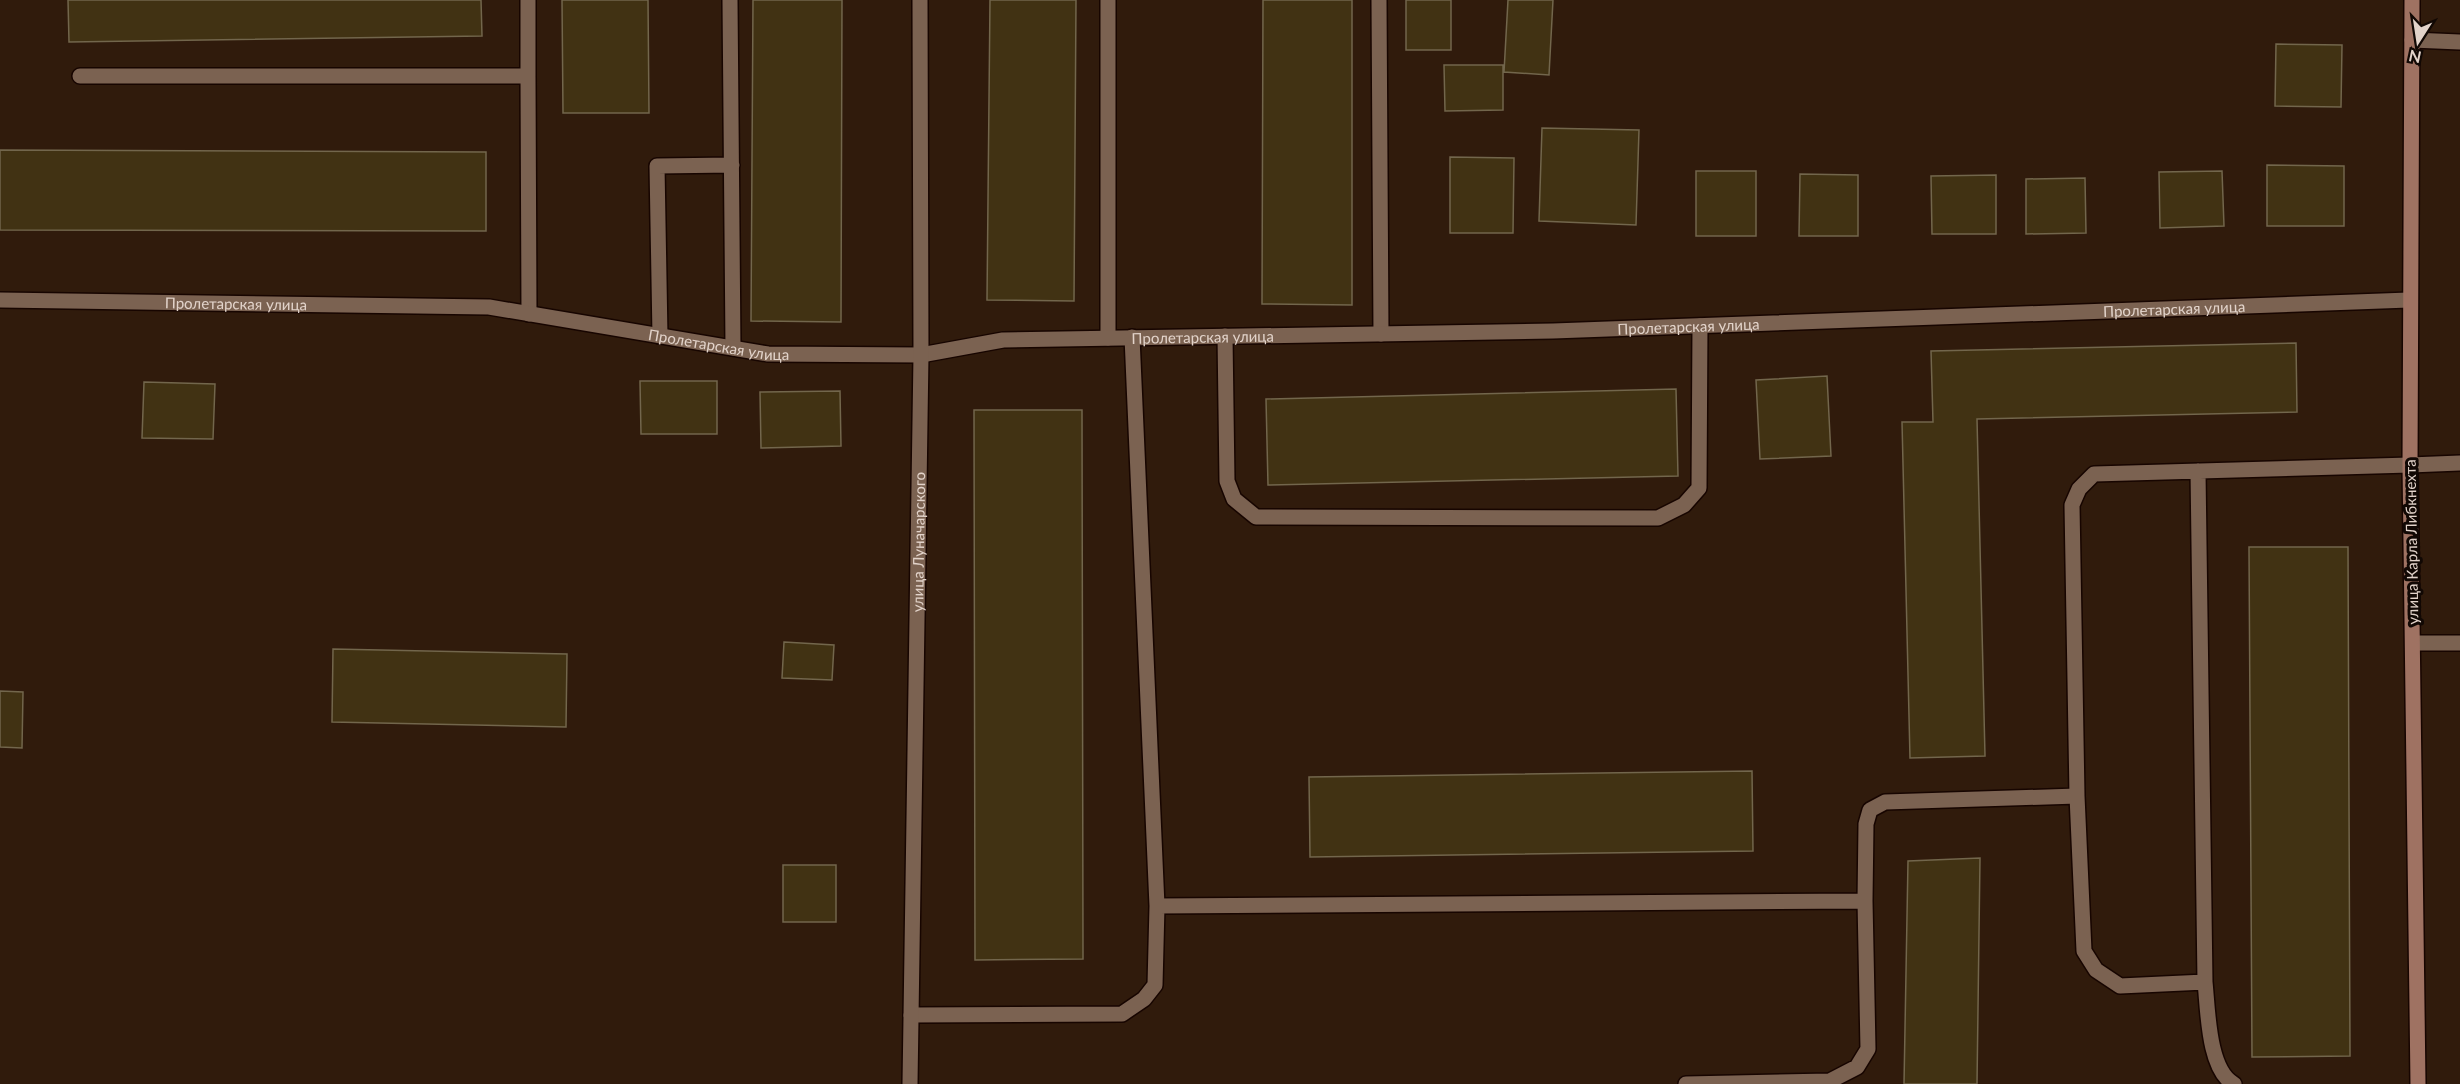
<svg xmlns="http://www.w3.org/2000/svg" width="2460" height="1084" font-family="Lato,sans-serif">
<rect width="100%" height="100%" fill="#301b0c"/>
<path fill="#413213" stroke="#72664c" stroke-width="1.5" d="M68,0h413l1,36 -413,6z
M562,0h86l1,113h-86z
M753,0h89l-1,322 -90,-1z
M990,0h86l-2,301 -87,-1z
M1263,0h89v305l-90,-1z
M1406,0h45v50h-45z
M1508,0h45l-4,75 -45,-3z
M2276,44l66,1 -1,62 -66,-1z
M1444,65h59v45l-58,1z
M1542,128l97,2 -3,95 -97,-4z
M0,150l486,2v79l-486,-1z
M1450,157l64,1 -1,75h-63z
M2267,165l77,1v60h-77z
M1696,171h60v65h-60z
M2222,171l2,55 -64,2 -1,-56z
M1800,174l58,1v61h-59z
M1996,175v59h-64l-1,-58z
M2085,178l1,55 -60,1v-55z
M2296,343l1,69 -320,7 8,337 -75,2 -8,-336h31l-2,-71z
M1827,376l4,80 -71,3 -4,-79z
M640,381h77v53h-76z
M144,382l71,2 -2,55 -71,-1z
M1676,389l2,87 -410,9 -2,-86z
M840,391l1,55 -80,2 -1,-56z
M974,410h108l1,549 -108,1z
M2249,547h99l2,509 -98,1z
M784,642l50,3 -2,35 -50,-2z
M333,649l234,5 -1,73 -234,-5z
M0,691l23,1 -1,56 -22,-1z
M1752,771l1,80 -443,6 -1,-80z
M1980,858l-3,226h-73l4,-223z
M783,865h53v57h-53z"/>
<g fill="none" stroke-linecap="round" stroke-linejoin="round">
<defs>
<path id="lane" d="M730,0l3,348
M1108,0v338
M1379,0l2,334
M2412,40l48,2
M80,76h448v-76
M528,76l1,238
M660,336l-3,-170 75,-1
M1225,336l2,145 7,18 22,18 402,1 26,-13 15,-17 1,-162
M2198,471l7,511c3,28 3,88 29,102
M2413,643h47
M1157,906l708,-5
M2205,982l-85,4 -24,-16 -12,-19 -7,-155 -5,-291 7,-16 15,-15 316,-9
M911,1015l211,-1 22,-15 11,-14 2,-79 -25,-569
M1686,1084l144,-3 27,-14 11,-18 -3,-148 1,-77 4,-14 15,-8 192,-6"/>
<g id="street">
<path id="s1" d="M0,300l489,7 279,47 153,1 82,-15 550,-9 856,-31"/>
<path d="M2410,465l50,-2"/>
<path id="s2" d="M910,1084l11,-729 -1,-355"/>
</g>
<path id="secondary" d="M2412,0l-2,465 8,619"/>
</defs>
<use href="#lane" stroke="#170500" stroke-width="18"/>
<use href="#street" stroke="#170500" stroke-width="18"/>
<use href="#secondary" stroke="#170500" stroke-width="18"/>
<use href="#lane" stroke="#7b6251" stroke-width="15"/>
<use href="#street" stroke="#7b6251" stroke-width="15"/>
<use href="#secondary" stroke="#9f7262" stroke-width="15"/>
</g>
<g text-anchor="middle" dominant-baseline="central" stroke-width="6" stroke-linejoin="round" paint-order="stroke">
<g font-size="15" fill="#e2d3ca" stroke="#110804">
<text stroke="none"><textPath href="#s1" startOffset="236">Пролетарская улица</textPath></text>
<text stroke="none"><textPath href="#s1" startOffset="2180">Пролетарская улица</textPath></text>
<text stroke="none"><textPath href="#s1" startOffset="1694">Пролетарская улица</textPath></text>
<text stroke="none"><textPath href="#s1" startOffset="1208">Пролетарская улица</textPath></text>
<text stroke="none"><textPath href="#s1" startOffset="722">Пролетарская улица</textPath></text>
<text stroke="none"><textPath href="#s2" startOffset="542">улица Луначарского</textPath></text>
<text transform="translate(2411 542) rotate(-91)">улица Карла Либкнехта</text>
</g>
</g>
<g transform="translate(2418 42) rotate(192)" stroke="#110804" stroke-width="4.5" paint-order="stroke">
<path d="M0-4.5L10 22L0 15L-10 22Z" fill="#e2d3ca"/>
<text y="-9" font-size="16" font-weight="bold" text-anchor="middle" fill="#e2d3ca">N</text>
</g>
</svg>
